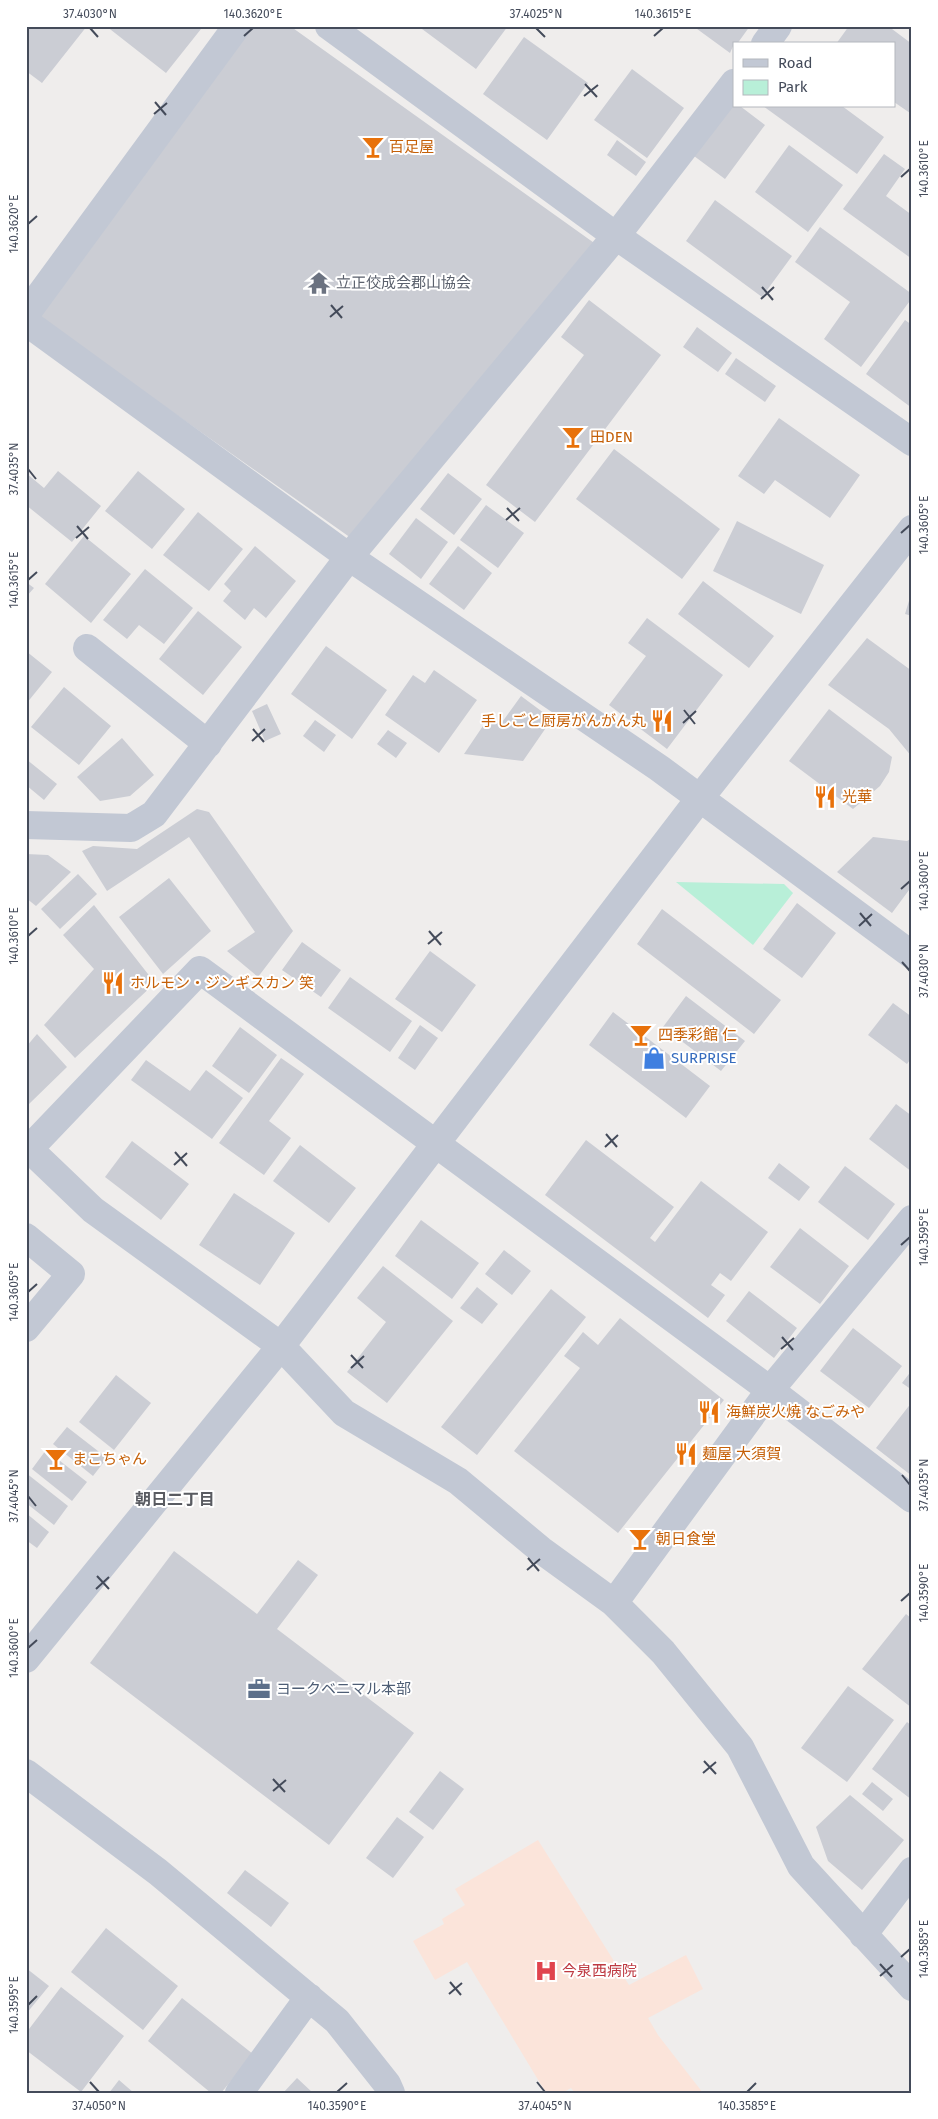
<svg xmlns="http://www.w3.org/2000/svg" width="938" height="2119" font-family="'Fira Sans','Noto Sans JP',sans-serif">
<rect width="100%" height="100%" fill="#efedec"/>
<path fill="#fbe4da" d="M538,1840l91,145 57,-30 17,34 -55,29 10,17 45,58h-128l-4,-5 -9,5h-16l-79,-131 -32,18 -22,-39 31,-17 -2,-5 23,-14 -10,-16z"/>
<path fill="#b8efd8" d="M676,882l108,2 9,9 -40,52z"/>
<path fill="#cbcdd4" d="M26,26h61l-45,57 -16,-12z
M106,26h91l4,3 -35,44z
M250,26h40l314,224 -253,288 -313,-221z
M418,26h90l-32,43z
M693,26h57l-13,18h-3l-4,9z
M849,26h39l24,18 -2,69 -16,-11v-58h-58z
M524,37l64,46 -41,57 -64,-46z
M632,69l52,39 -37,50 -53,-38z
M734,100v6h6l25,19 -40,54 -31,-23z
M763,106h79l42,31 -27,37z
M617,140l29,22 -10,14 -29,-21z
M789,145l54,40 -35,47 -53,-40z
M884,154l21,15 -19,27 26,19v44l-69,-50z
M715,200l77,56 -30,41 -76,-56z
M820,227l92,67v4l-51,69 -37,-28 26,-37 -55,-40z
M589,300l72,55 -126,167 -49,-37 98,-130 -23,-18z
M905,320l7,5v83l-46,-34z
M697,327l35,26 -14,19 -35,-25z
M736,358l40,28 -11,16 -40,-28z
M779,418l81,57 -30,43 -55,-38 -11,14 -26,-18z
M614,449l106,80 -38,50 -106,-80z
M58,471l43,35 -29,36 -46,-37v-32l18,15z
M138,471l47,38 -33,40 -47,-38z
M448,473l34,26 -28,36 -34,-26z
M486,505l38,28 -26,35 -38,-28z
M198,512l45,37 -34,42 -46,-36z
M416,518l32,24 -27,37 -32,-25z
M737,521l87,44 -23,49 -88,-43z
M84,536l47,38 -40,49 -46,-39z
M255,546l41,35 -30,37 -12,-10 -9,12 -22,-19 8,-10 -7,-7z
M458,546l34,27 -28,37 -35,-26z
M145,569l48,39 -29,36 -25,-19 -12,14 -24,-19z
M703,581l71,55 -25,32 -71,-54z
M26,582l8,6 -8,9z
M912,591v25l-7,-2z
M198,611l44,36 -39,48 -44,-36z
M647,618l76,57 -56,74 -58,-44 37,-49 -18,-13z
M867,638l45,33v86l-23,-28 -61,-44z
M326,646l61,44 -35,49 -61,-45z
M26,651l26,21 -26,32z
M434,670l43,30 -38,53 -54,-38 28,-40 12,8z
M64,687l47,39 -32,39 -48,-38z
M521,696l31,23 -29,42 -59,-7 25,-37 11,8z
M267,704l14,30 -16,7 -13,-30z
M829,709l63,48 -3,15 -9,14 -27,23 -64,-48z
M315,720l21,15 -12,17 -21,-16z
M388,730l19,13 -11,15 -19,-14z
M122,738l32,37 -24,21 -30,5 -23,-24z
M26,759l31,25 -13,16 -18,-15z
M197,809l12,3 84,119 -35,46 -31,-26 28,-19 -66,-95 -82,54 -25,-40 11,-5 44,3z
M873,837l34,4 5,-3v48l-20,27 -55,-41z
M26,854l22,1 23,17 -35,34 -10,-8z
M78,874l19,20 -37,35 -19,-20z
M169,878l42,53 -48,43 -44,-57z
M797,903l39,30 -34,45 -39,-29z
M94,905l61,78 -80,75 -31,-33 50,-56 -31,-34z
M662,909l119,91 -27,34 -117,-90z
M302,942l39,28 -20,27 -39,-27z
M430,951l46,34 -34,47 -47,-33z
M350,977l62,44 -22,31 -62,-44z
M686,996l59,45 -24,30 -58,-44z
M893,1003l19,14v40l-5,7 -39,-29z
M613,1012l97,74 -24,32 -97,-73z
M420,1025l18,13 -23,32 -17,-12z
M240,1027l37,28 -28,38 -37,-27z
M37,1034l30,33 -38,37 -3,-1v-56z
M281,1058l23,16 -35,47 22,17 -27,37 -45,-32z
M146,1060l44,31 16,-21 37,28 -31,41 -81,-59z
M896,1104l16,12v56l-43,-33z
M586,1140l88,67 -24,31 5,4 46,-61 67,51 -37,49 -11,-8 -9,12 14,10 -17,23 -163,-123z
M132,1141l57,43 -28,36 -56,-43z
M300,1145l56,43 -27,35 -56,-42z
M779,1163l31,24 -11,14 -31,-23z
M845,1166l50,38 -27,36 -50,-38z
M234,1193l61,40 -35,52 -61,-40z
M421,1220l58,43 -27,36 -57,-43z
M800,1228l49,38 -29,38 -50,-37z
M504,1250l27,21 -19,24 -27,-21z
M383,1266l70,55 -66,82 -40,-31 39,-50 -29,-24z
M477,1287l21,17 -16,20 -22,-16z
M551,1289l35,28 -109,138 -36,-28z
M749,1291l48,37 -23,30 -48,-37z
M620,1318l104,82 -106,133 -104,-82 66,-83 -16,-12 19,-24 15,13z
M853,1328l49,38 -33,42 -49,-37z
M912,1370v20l-10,-7z
M116,1375l35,28 -37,47 -35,-28z
M912,1402v74l-36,-28z
M67,1427l40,31 -14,18 -40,-32z
M46,1450l41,32 -15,19 -40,-32z
M26,1473l42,33 -14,19 -28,-22z
M26,1513l23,19 -12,16 -11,-8z
M174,1551l83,63 41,-54 20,15 -41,54 137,104 -85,112 -239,-182z
M906,1614l6,5v89l-50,-39z
M848,1686l46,34 -47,62 -46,-34z
M907,1722l5,4v74l-40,-31z
M440,1771l24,18 -31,41 -24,-18z
M872,1782l21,17 -10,12 -21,-17z
M850,1795l54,45 -42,50 -34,-29 -12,-34z
M397,1817l27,20 -31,41 -27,-20z
M245,1870l44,33 -18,24 -44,-34z
M106,1928l72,58 -35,44 -72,-58z
M26,1968l23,18 -23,28z
M61,1987l63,49 -43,56 -55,-42v-17z
M182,1998l71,56 -32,39h-10l-63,-52z
M297,2078l16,15h-30z
M119,2080l15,13h-25z"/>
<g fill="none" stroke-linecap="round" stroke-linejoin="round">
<path stroke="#c2c8d4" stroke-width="28" d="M329,26l287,210 296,206
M765,44l13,-18
M26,314l211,-288
M26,322l323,235 310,211 253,187
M87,648l121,96
M26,825l105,3 23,-14 195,-257 267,-321 118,-153
M26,1146l67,64 188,136 63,67 114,68 83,69 73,53 49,49 77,95 61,119 111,121
M29,1149l171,-179 570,420 142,109
M26,1237l45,37 -45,54
M614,1603l156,-213 142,-171
M26,1659l255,-313 419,-548 212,-269
M26,1773l132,99 179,149 50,63 4,9
M863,1935l49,-64
M239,2093l70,-96"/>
</g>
<path fill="none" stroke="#444b5a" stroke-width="2" d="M90,28l8,9M536,28l9,9M244,36l9,-8M654,36l9,-8M585,84l12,13M584,96l14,-11M155,102l11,13M154,114l13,-11M901,177l9,-8M28,224l9,-8M762,287l11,13M761,299l13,-12M331,305l11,13M330,317l13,-11M28,469l8,10M507,508l12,13M506,520l14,-12M77,526l11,13M901,533l9,-8M76,538l13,-11M28,580l9,-8M684,710l11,14M683,723l13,-12M253,729l11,13M252,741l13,-12M901,889l9,-8M860,913l11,13M859,926l13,-12M429,931l12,14M28,936l9,-8M428,944l14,-12M902,962l8,9M606,1134l11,13M605,1147l13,-12M175,1152l12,14M174,1165l13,-12M901,1245l9,-8M28,1292l9,-8M782,1337l11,13M781,1349l13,-11M351,1355l12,13M351,1368l13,-12M902,1475l8,10M28,1496l8,10M528,1558l11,13M527,1570l13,-11M97,1576l12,13M96,1589l13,-12M901,1601l9,-8M28,1648l9,-8M704,1761l12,13M703,1773l13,-11M273,1779l12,13M273,1791l13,-11M901,1957l9,-8M880,1964l12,13M880,1976l13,-11M450,1982l11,13M449,1994l13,-11M28,2005l9,-9M90,2082l9,10M537,2082l8,10M337,2092l10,-9M747,2092l9,-9"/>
<defs>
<symbol id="bar-bare" viewBox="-9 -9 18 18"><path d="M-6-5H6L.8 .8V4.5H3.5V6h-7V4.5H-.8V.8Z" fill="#e8710a" stroke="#fff" stroke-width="2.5" paint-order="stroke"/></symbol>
<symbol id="temple-bare" viewBox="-9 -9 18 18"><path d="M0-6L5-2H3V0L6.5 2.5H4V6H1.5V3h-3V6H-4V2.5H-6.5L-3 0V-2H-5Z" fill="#6b7280" stroke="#fff" stroke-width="2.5" paint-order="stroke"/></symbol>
<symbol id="restaurant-bare" viewBox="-9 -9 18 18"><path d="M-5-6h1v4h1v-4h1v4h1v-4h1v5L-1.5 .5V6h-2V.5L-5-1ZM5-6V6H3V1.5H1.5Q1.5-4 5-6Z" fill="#e8710a" stroke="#fff" stroke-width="2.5" paint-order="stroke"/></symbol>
<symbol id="shop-bare" viewBox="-9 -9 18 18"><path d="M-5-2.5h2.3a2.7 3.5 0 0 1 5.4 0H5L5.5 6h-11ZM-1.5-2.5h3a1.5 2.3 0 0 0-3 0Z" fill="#3f7fe0" stroke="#fff" stroke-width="2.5" paint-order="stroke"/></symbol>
<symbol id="office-bare" viewBox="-9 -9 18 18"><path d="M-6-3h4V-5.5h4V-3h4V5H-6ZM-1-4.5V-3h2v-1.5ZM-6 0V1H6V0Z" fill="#5c6f8a" stroke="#fff" stroke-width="2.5" paint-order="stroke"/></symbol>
<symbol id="hospital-bare" viewBox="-9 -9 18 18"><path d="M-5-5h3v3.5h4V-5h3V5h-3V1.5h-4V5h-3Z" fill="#e0444e" stroke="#fff" stroke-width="2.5" paint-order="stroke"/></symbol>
</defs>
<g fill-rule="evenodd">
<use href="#bar-bare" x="357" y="131" width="32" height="32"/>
<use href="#temple-bare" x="303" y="267" width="32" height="32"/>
<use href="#bar-bare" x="557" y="421" width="32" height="32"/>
<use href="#restaurant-bare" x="646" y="705" width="32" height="32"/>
<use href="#restaurant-bare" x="809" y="781" width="32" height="32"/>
<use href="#restaurant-bare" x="97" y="967" width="32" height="32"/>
<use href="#bar-bare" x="625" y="1019" width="32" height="32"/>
<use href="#shop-bare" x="638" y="1042" width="32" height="32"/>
<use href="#restaurant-bare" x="693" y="1396" width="32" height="32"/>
<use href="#restaurant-bare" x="670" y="1438" width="32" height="32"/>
<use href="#bar-bare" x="40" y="1443" width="32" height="32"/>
<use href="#bar-bare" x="624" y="1523" width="32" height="32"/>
<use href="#office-bare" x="243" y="1673" width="32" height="32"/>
<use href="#hospital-bare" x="530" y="1955" width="32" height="32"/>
</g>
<g text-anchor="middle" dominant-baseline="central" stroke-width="4" stroke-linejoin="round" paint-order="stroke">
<g font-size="15" fill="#c56008" stroke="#fff" text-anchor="start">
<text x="389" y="147">百足屋</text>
<text x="590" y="437">田DEN</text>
<text x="646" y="721" text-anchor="end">手しごと厨房がんがん丸</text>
<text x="842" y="797">光華</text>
<text x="130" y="983">ホルモン・ジンギスカン 笑</text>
<text x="658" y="1035">四季彩館 仁</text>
<text x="726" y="1412">海鮮炭火焼 なごみや</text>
<text x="702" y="1454">麺屋 大須賀</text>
<text x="72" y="1459">まこちゃん</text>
<text x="656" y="1539">朝日食堂</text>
</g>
<g font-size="15" fill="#5b616d" stroke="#fff" text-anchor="start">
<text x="336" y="283">立正佼成会郡山協会</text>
</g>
<g font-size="15" fill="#366cbe" stroke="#fff" text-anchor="start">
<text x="671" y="1058">SURPRISE</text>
</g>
<g font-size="15" fill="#4e5e75" stroke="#fff" text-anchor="start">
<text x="276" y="1689">ヨークベニマル本部</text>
</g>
<g font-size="15" fill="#be3a42" stroke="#fff" text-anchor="start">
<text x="562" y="1971">今泉西病院</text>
</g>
<g font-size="16" font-weight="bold" fill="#595b61" stroke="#fff">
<text x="175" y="1499">朝日二丁目</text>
</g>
</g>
<rect width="938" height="2119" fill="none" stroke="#ffffff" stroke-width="55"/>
<rect x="733" y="42" width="162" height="65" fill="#ffffff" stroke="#b4b7bd"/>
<rect x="743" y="59" width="25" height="8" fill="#c2c8d4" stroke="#b4b7bd"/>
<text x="778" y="68" font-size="15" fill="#444b5a">Road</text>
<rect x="743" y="80" width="25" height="15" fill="#b8efd8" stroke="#b4b7bd"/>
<text x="778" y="92" font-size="15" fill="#444b5a">Park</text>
<rect x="28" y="28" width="882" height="2064" fill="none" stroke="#444b5a" stroke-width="2"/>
<g font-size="12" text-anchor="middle" fill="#444b5a">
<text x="90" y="18">37.4030°N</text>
<text x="253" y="18">140.3620°E</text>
<text x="536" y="18">37.4025°N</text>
<text x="663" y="18">140.3615°E</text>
<text transform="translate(924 169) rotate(-90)" y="4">140.3610°E</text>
<text transform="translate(14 224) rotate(-90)" y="4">140.3620°E</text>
<text transform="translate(14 469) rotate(-90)" y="4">37.4035°N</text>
<text transform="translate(924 525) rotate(-90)" y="4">140.3605°E</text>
<text transform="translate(14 580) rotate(-90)" y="4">140.3615°E</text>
<text transform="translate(924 881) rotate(-90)" y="4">140.3600°E</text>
<text transform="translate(14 936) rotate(-90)" y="4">140.3610°E</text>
<text transform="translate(924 971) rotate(-90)" y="4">37.4030°N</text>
<text transform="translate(924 1237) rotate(-90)" y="4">140.3595°E</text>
<text transform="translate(14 1292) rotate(-90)" y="4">140.3605°E</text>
<text transform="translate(924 1485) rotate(-90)" y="4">37.4035°N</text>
<text transform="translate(14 1496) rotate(-90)" y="4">37.4045°N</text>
<text transform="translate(924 1593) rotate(-90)" y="4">140.3590°E</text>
<text transform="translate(14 1648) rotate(-90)" y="4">140.3600°E</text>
<text transform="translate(924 1949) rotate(-90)" y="4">140.3585°E</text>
<text transform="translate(14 2005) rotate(-90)" y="4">140.3595°E</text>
<text x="99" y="2110">37.4050°N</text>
<text x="337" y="2110">140.3590°E</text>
<text x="545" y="2110">37.4045°N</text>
<text x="747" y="2110">140.3585°E</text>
</g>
</svg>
